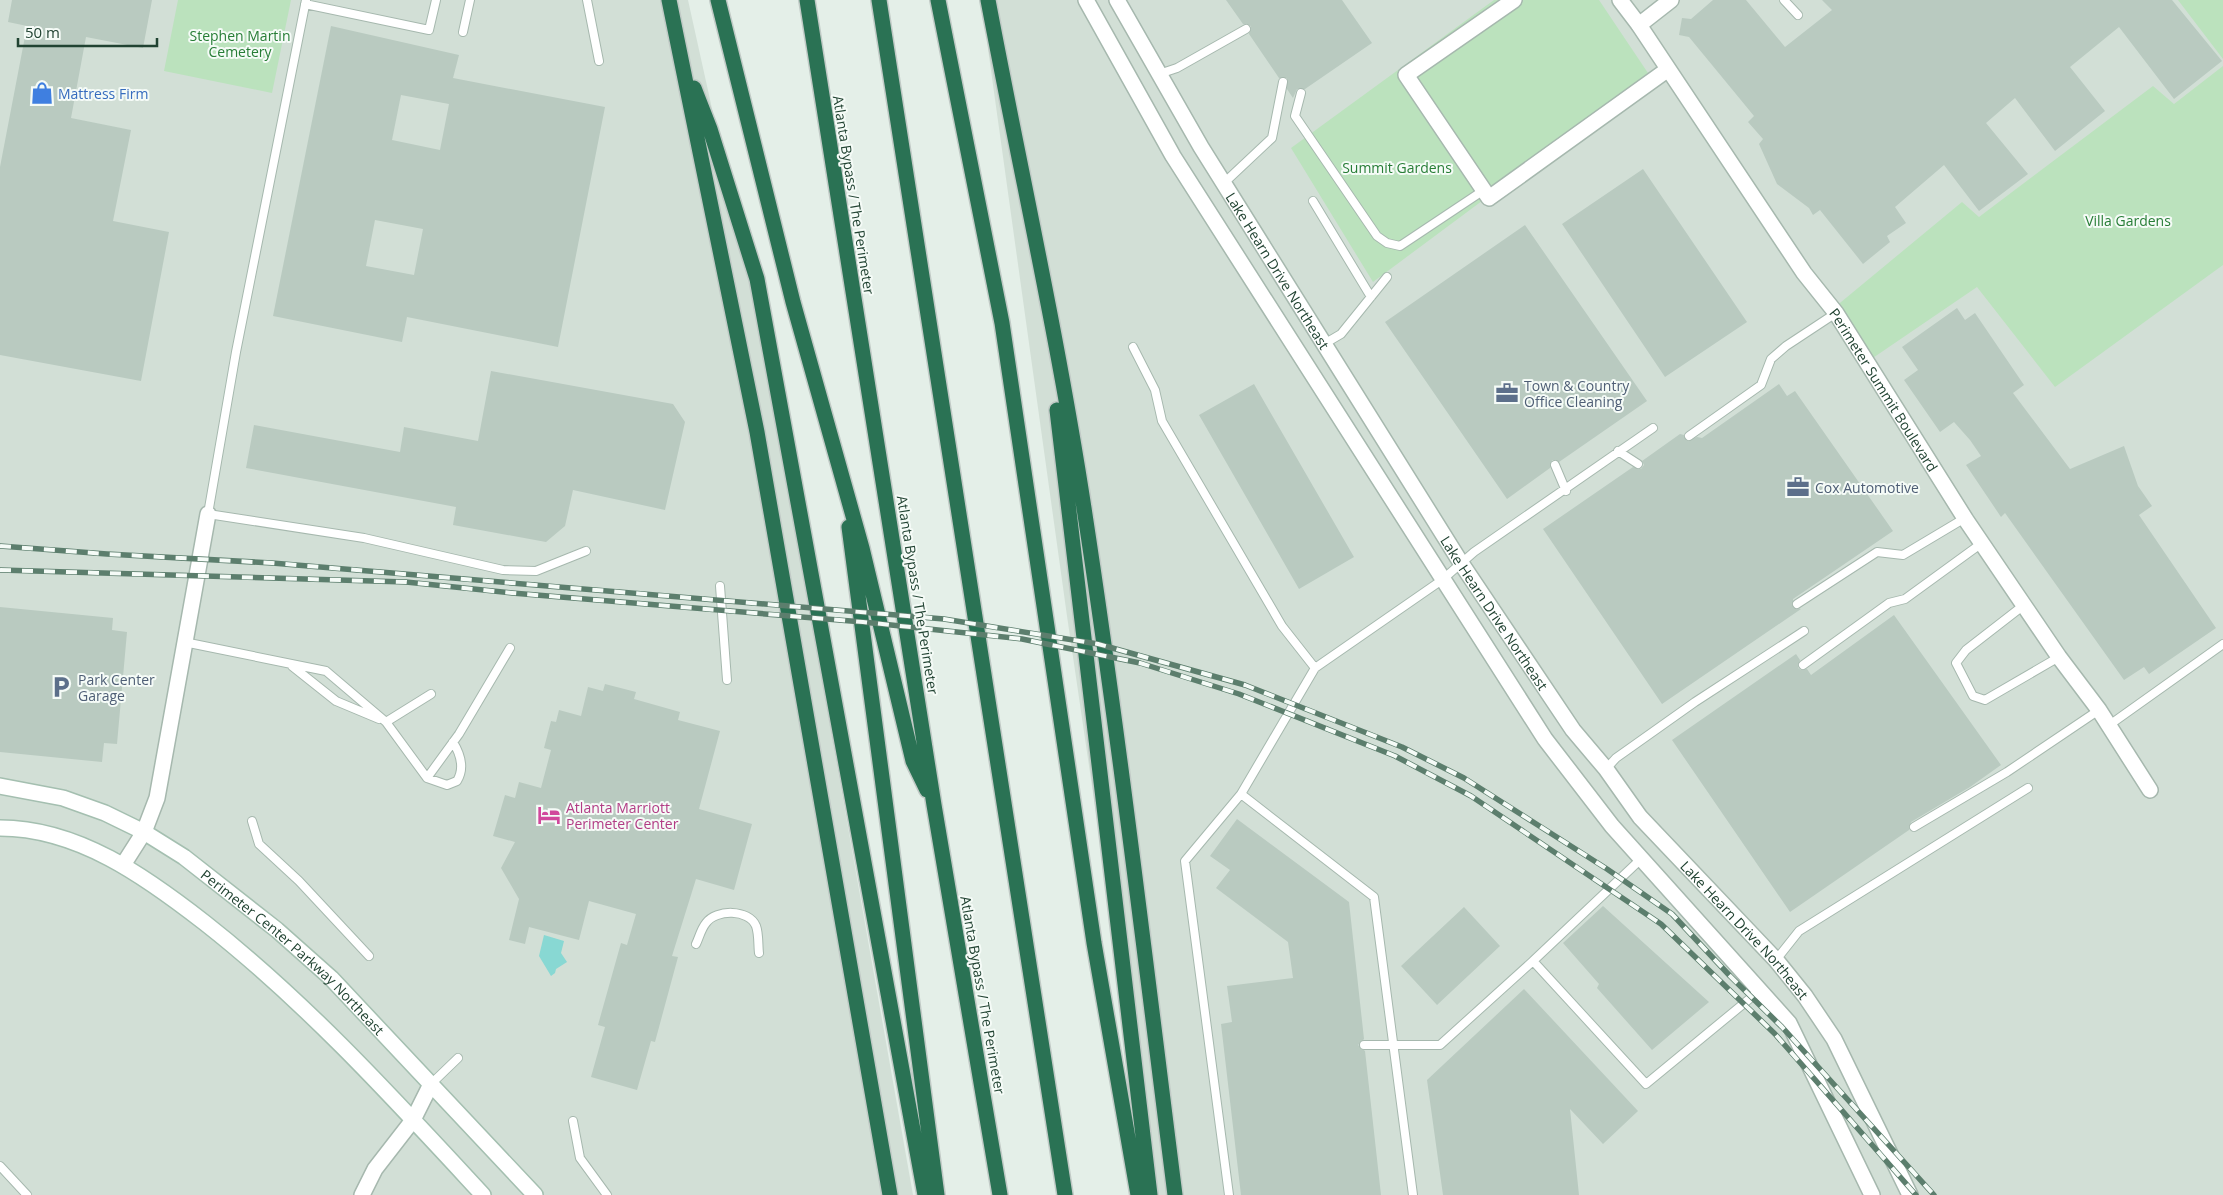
<svg xmlns="http://www.w3.org/2000/svg" width="2223" height="1195" font-family="'Open Sans',sans-serif">
<rect width="100%" height="100%" fill="#e4efe8"/>
<path fill="#d2dfd6" d="M0,0h688l69,312 156,883h-913z
M983,0h1240v1195h-1071l-85,-579 -79,-567z"/>
<path fill="#bbe2bd" d="M178,0h113l-19,93 -108,-22z
M1494,0h105l51,76 -277,206 -82,-134z
M2178,0h45v59z
M2223,66v199l-168,122 -78,-100 -113,77 -35,-52 133,-110 17,15 174,-131 21,18z"/>
<path fill="#88d8d3" d="M544,935l20,6 -3,12 6,9 -11,7 -1,4 -4,3 -12,-20z"/>
<path fill="#b9cac0" fill-rule="evenodd" d="M12,0h140l-9,48 -57,-11 -15,81 60,12 -18,91 56,11 -28,149 -141,-26v-188l27,-141 -19,-4z
M1226,0h116l30,43 -67,46h-8l-4,9 -6,-9v-11h-8l-30,-44 2,-8 -8,-2z
M1713,0h33l39,47 47,-37 -10,-10h350l50,61 -48,38 -55,-72 -49,40 35,44 -50,40 -40,-53 -29,25 42,51 -49,37 -35,-46 -49,42 11,16 -19,13 3,6 -27,22 -43,-54 -7,5 -4,-7 -32,-24 -18,-40 4,-5 -15,-17 6,-6 -65,-79 -10,-2 3,-17 9,1z
M331,26l128,29 -6,23 152,29 -47,240 -151,-30 -5,25 -129,-26zM401,95l48,9 -9,46 -48,-10zM375,220l48,9 -9,46 -48,-9z
M1643,169l104,153 -82,55 -103,-153z
M1525,225l122,176 -88,61 -7,-2 -2,8 -43,31 -122,-177z
M1957,308l8,12 10,-7 49,72 -11,8 57,76 54,-23 14,40 14,20 -13,9 77,113 -67,46 -5,-7 -20,13 -119,-167 -4,4 -35,-52 15,-9 -11,-16 -16,-18 -14,10 -36,-52 14,-10 -16,-23z
M491,371l182,33 12,18 -20,88 -92,-20 -8,36 -19,16 -93,-17 3,-18 -210,-39 8,-43 146,27 4,-25 74,14z
M1254,384l100,173 -55,32 -100,-174z
M1779,384l8,12 8,-5 98,140 -100,68v8l8,2 -139,95 -119,-175 90,-62 8,2 3,-4 -2,-4 38,-27 4,1 3,6 10,-4 5,1z
M0,607l113,11 -1,12 15,2 -10,112 -13,-1 -2,19 -102,-10z
M1894,615l107,150 -31,22 -59,35 -2,8 -119,82 -118,-172 124,-86 4,6 -2,8 3,2 6,-1 4,6z
M605,684l31,8 -2,7 46,13 -2,8 42,11 -21,78 53,15 -18,66 -38,-11 -24,77 6,1 -23,85 -4,-1 -14,49 -46,-13 14,-50 -7,-2 23,-82 6,2 9,-31 -47,-13 -10,39 -50,-13 -4,17 -16,-4 10,-41 -18,-31 14,-26 -22,-6 12,-41 10,3 4,-16 22,6 10,-38 -7,-2 7,-27 5,1 3,-12 22,6 7,-29 15,4z
M1237,819l112,83 15,137 -6,6 7,6 16,144h-140l-20,-171 11,-2 -5,-36 66,-8 -5,-36 -72,-54 14,-18 -20,-14z
M1603,906l106,96 -57,48 -55,-62 2,-4 -36,-41z
M1464,907l36,39 -63,59 -36,-39z
M1524,989l114,122 -35,33 -33,-35 9,86h-136l-16,-115z"/>
<g fill="none" stroke-linecap="round" stroke-linejoin="round">
<defs>
<path id="service" d="M306,0l-70,352 -28,162 156,24 139,32 33,1 50,-20
M587,0l12,61
M1784,0l14,15
M305,4l124,26 7,-30
M463,32l7,-32
M1159,74l18,-6 69,-39
M1301,93l-6,23 82,120 10,7 13,3 84,-56
M1224,183l48,-45 11,-56
M1313,201l58,96
M1324,344l17,-10 46,-57
M1133,347l22,43 7,31 120,205 33,42
M1689,436l72,-51 10,-26 15,-13 50,-33
M1618,451l20,13
M1555,465l11,26
M720,586l7,94
M1797,604l80,-52 26,3 62,-37
M2024,605l-58,45 -10,13 17,33 12,4 74,-43
M184,642l142,29 60,51 41,56 20,7 10,-4c8,-13 4,-26 -4,-39
M1803,665l86,-62 16,-4 77,-56
M292,666l44,35 43,18
M386,722l45,-28
M2108,726l115,-82
M1606,769l10,-11 79,-56 109,-71
M427,778l32,-44 51,-86
M1241,794l133,103 39,298
M252,821l7,23 40,37 70,75
M1914,827l93,-55 92,-62
M1641,859l-108,102 113,123 113,-93
M696,944c3,-6 5,-15 10,-21 10,-14 43,-14 50,3 3,8 2,20 3,27
M1776,960l23,-29 229,-143
M1364,1045h76l93,-84
M431,1084l27,-26
M573,1121l7,37 27,37
M0,1166l27,29
M1229,1195l-44,-334 56,-67 74,-126 127,-88 32,-28 179,-124"/>
<g id="minor">
<path d="M1514,0l-108,75 83,123 178,-128"/>
<path id="s1" d="M1620,0l19,25 165,248 32,40 130,207 93,137 40,53 51,80"/>
<path d="M1639,25l32,-25"/>
<path d="M123,865l21,-33 13,-34 51,-284"/>
<path d="M362,1195l13,-26 38,-49 18,-36"/>
</g>
<g id="tertiary">
<path d="M1086,0l87,156 372,583 67,87 177,197 83,172"/>
<path id="s2" d="M1117,0l84,147 260,416 112,167 33,39 34,48 136,143 29,36 29,43 76,156"/>
</g>
<g id="secondary">
<path id="s3" d="M0,786l63,12 42,15 39,19 40,25 93,73 54,48 204,217"/>
<path d="M0,828c78,0 146,49 205,95 102,80 190,177 278,272"/>
</g>
<path id="motorway" d="M669,0l88,432 133,763
M718,0l75,302 69,246 51,213 14,29
M807,0l127,805 66,390
M879,0l186,1195
M938,0l64,323 92,620 44,252
M988,0c32,169 70,338 96,508 35,228 62,458 91,687
M694,88l16,41 47,150 168,916
M1057,410l93,785
M849,527l88,668"/>
</defs>
<use href="#service" stroke="#a6b8ae" stroke-width="10"/>
<use href="#minor" stroke="#a6b8ae" stroke-width="18"/>
<use href="#tertiary" stroke="#a6b8ae" stroke-width="18"/>
<use href="#secondary" stroke="#a4bfb0" stroke-width="18"/>
<use href="#motorway" stroke="#c1cac6" stroke-width="18"/>
<use href="#service" stroke="#fff" stroke-width="8"/>
<use href="#minor" stroke="#fff" stroke-width="15"/>
<use href="#tertiary" stroke="#fff" stroke-width="15"/>
<use href="#secondary" stroke="#fff" stroke-width="15"/>
<use href="#motorway" stroke="#2a7254" stroke-width="15"/>
<defs>
<path id="rail" d="M0,546l107,8 165,9 672,56 154,25 147,41 157,62 62,31 143,91 65,45 58,62 52,51 152,168
M0,570l406,12 106,11 351,29 159,17 118,24 99,31 156,62 76,40 190,128 114,110 141,161"/>
</defs>
<use href="#rail" stroke="#5c7e6d" stroke-width="5.5"/>
<use href="#rail" stroke="#f5fbf7" stroke-width="4" stroke-dasharray="11" stroke-linecap="butt"/>
</g>
<defs>
<symbol id="shop-bare" viewBox="-9 -9 18 18"><path d="M-5-2.5h2.3a2.7 3.5 0 0 1 5.4 0H5L5.5 6h-11ZM-1.5-2.5h3a1.5 2.3 0 0 0-3 0Z" fill="#3f7fe0" stroke="#f5fbf7" stroke-width="2.5" paint-order="stroke"/></symbol>
<symbol id="office-bare" viewBox="-9 -9 18 18"><path d="M-6-3h4V-5.5h4V-3h4V5H-6ZM-1-4.5V-3h2v-1.5ZM-6 0V1H6V0Z" fill="#5c6f8a" stroke="#f5fbf7" stroke-width="2.5" paint-order="stroke"/></symbol>
<symbol id="parking-bare" viewBox="-9 -9 18 18"><path d="M-3.5-5.5H1a3.5 3.5 0 0 1 0 7H-1V5.5H-3.5ZM-1-3.4V-.6H.8a1.4 1.4 0 0 0 0-2.8Z" fill="#5c6f8a" stroke="#f5fbf7" stroke-width="2.5" paint-order="stroke"/></symbol>
<symbol id="hotel-bare" viewBox="-9 -9 18 18"><path d="M-6-4.5h1.5V1H6V5H4.5V3h-9V5H-6ZM-4 0a1.8 1.8 0 1 1 3.6 0ZM.5 0V-2.5h3Q6-2.5 6 0Z" fill="#d1479c" stroke="#f5fbf7" stroke-width="2.5" paint-order="stroke"/></symbol>
</defs>
<g fill-rule="evenodd">
<use href="#shop-bare" x="26" y="77" width="32" height="32"/>
<use href="#office-bare" x="1491" y="377" width="32" height="32"/>
<use href="#office-bare" x="1782" y="471" width="32" height="32"/>
<use href="#parking-bare" x="45" y="671" width="32" height="32"/>
<use href="#hotel-bare" x="533" y="799" width="32" height="32"/>
</g>
<g text-anchor="middle" dominant-baseline="central" stroke-width="4" stroke-linejoin="round" paint-order="stroke">
<g font-size="14" fill="#277d36" stroke="#f5fbf7">
<text x="240" y="35">Stephen Martin<tspan x="240" dy="16">Cemetery</tspan></text>
<text x="1397" y="167">Summit Gardens</text>
<text x="2128" y="220">Villa Gardens</text>
</g>
<g font-size="14" fill="#366cbe" stroke="#f5fbf7" text-anchor="start">
<text x="58" y="93">Mattress Firm</text>
</g>
<g font-size="14" fill="#214332" stroke="#f5fbf7">
<text transform="translate(854 195) rotate(81)">Atlanta Bypass / The Perimeter</text>
<text stroke="none"><textPath href="#s2" startOffset="315">Lake Hearn Drive Northeast</textPath></text>
<text stroke="none"><textPath href="#s1" startOffset="471">Perimeter Summit Boulevard</textPath></text>
<text transform="translate(918 595) rotate(81)">Atlanta Bypass / The Perimeter</text>
<text stroke="none"><textPath href="#s2" startOffset="720">Lake Hearn Drive Northeast</textPath></text>
<text stroke="none"><textPath href="#s2" startOffset="1125">Lake Hearn Drive Northeast</textPath></text>
<text stroke="none"><textPath href="#s3" startOffset="344">Perimeter Center Parkway Northeast</textPath></text>
<text transform="translate(983 995) rotate(80)">Atlanta Bypass / The Perimeter</text>
</g>
<g font-size="14" fill="#4e5e75" stroke="#f5fbf7" text-anchor="start">
<text x="1524" y="385">Town &amp; Country<tspan x="1524" dy="16">Office Cleaning</tspan></text>
<text x="1815" y="487">Cox Automotive</text>
<text x="78" y="679">Park Center<tspan x="78" dy="16">Garage</tspan></text>
</g>
<g font-size="14" fill="#b23c85" stroke="#f5fbf7" text-anchor="start">
<text x="566" y="807">Atlanta Marriott<tspan x="566" dy="16">Perimeter Center</tspan></text>
</g>
</g>
<path d="M18 38v8h139v-8" fill="none" stroke="#214332" stroke-width="2.5"/>
<text x="25" y="38" font-size="15" fill="#214332" stroke="#f5fbf7" stroke-width="4" paint-order="stroke">50 m</text>
</svg>
